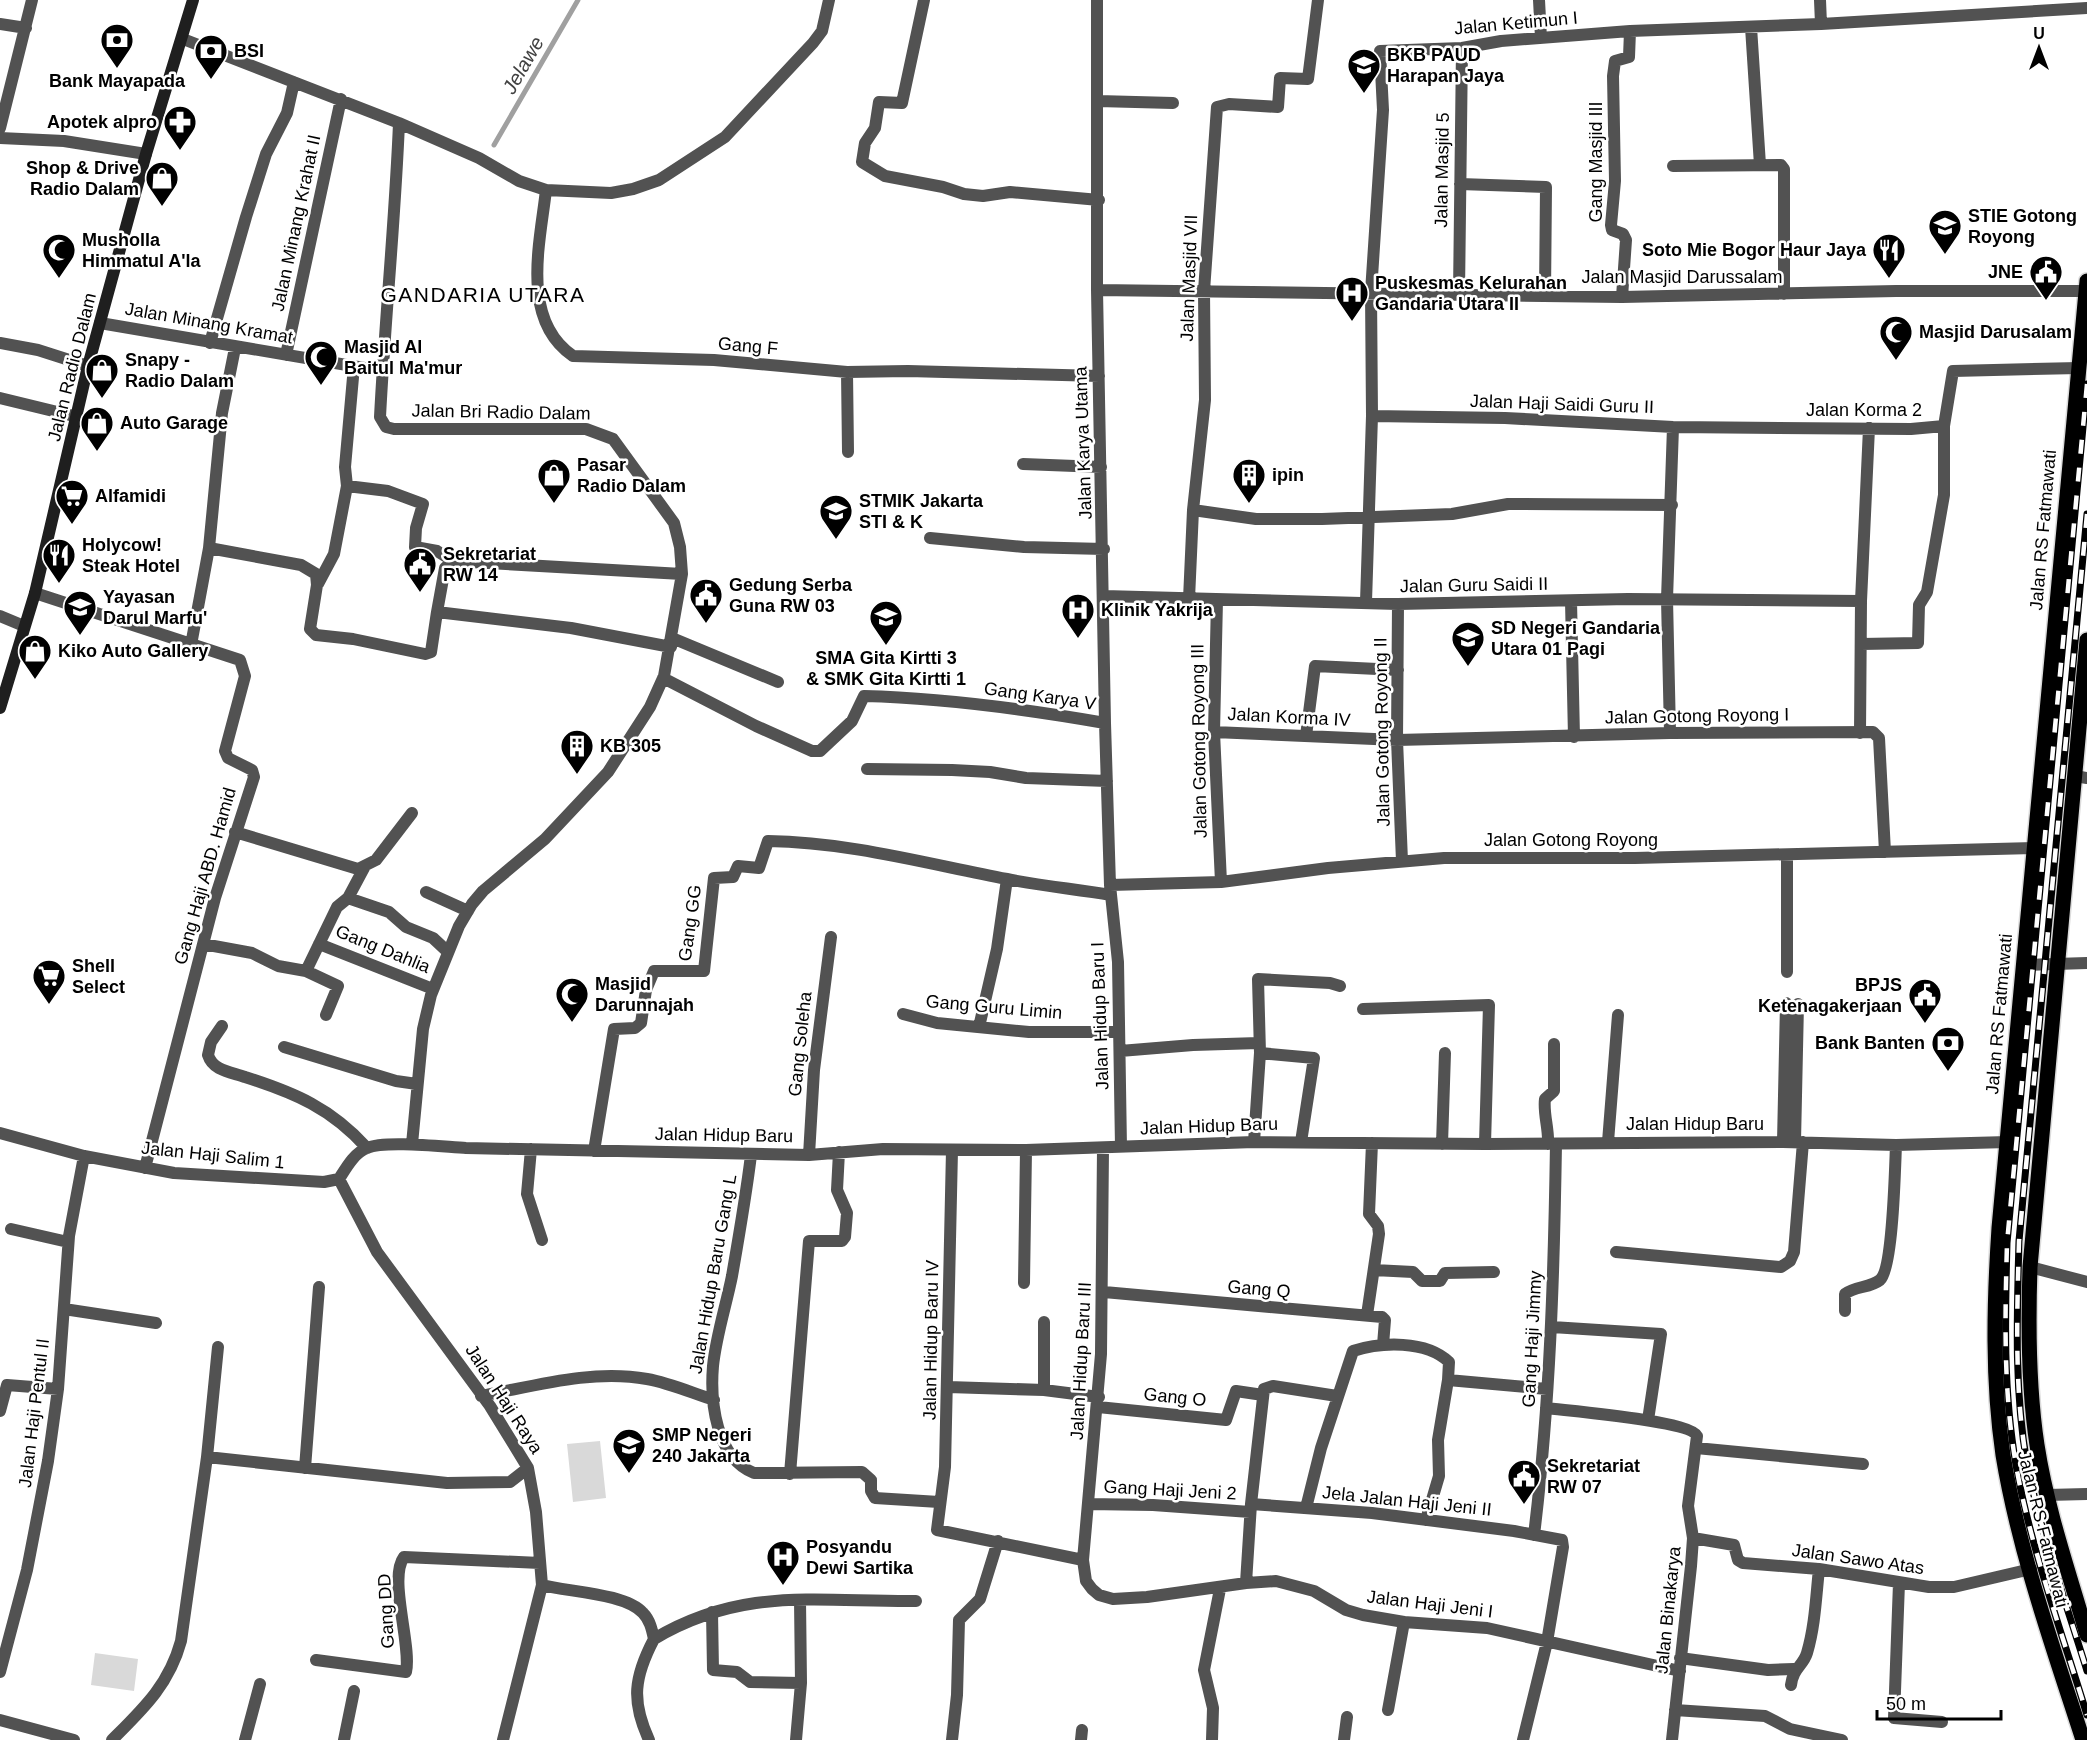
<svg xmlns="http://www.w3.org/2000/svg" width="2087" height="1740" font-family="Helvetica,sans-serif">
<rect width="100%" height="100%" fill="#fff"/>
<path fill="#d9d9d9" d="M600,1441l6,57 -33,4 -6,-58z
M95,1653l43,6 -4,32 -43,-6z"/>
<g fill="none" stroke-linecap="round" stroke-linejoin="round">
<path stroke="#a0a0a0" stroke-width="5" d="M494,145l84,-145"/>
<defs>
<path id="primary" d="M2087,640l-57,627c-2,59 -2,119 7,178 10,65 32,128 50,190
M2083,1740c-30,-93 -64,-188 -80,-285 -11,-75 -9,-152 -4,-227l88,-947"/>
</defs>
<use href="#primary" stroke="#dbdbdb" stroke-width="18"/>
<path stroke="#525252" stroke-width="12" d="M924,0l-22,103 -23,-1 -4,26 -10,15 -3,19 23,14 58,11 21,7 19,2 27,-4 89,8
M1097,0v290l8,433 5,162 8,77 3,185
M1539,0l2,38
M1820,0l1,24
M0,24l26,4
M1751,27l9,138
M183,39l216,84 80,35 40,23 27,9 65,3 22,-4 26,-9 66,-43 88,-94 9,-12 7,-31
M1098,101l75,2
M399,123c-4,98 -14,196 -19,294l6,10 8,2h192l27,10 61,84 6,24 2,27 -18,102 -14,31 -42,65 -63,67 -62,52 -11,13 -13,22 -28,69 -8,34 -11,115
M0,128l32,-128
M0,138l64,3 82,13
M1673,166l108,-1 3,4v125
M1460,184l86,3 -1,108
M546,190c-6,53 -26,130 27,166l141,4 133,12 61,-1 191,5
M1097,290l525,7 274,-6h191
M1459,293l3,-245
M1622,297l4,-57 -3,-6 -11,-4 -1,-5 4,-44 -2,-105 2,-15 14,-4 1,-26
M100,323l282,48
M0,343l38,7 50,16
M210,343l36,-126 20,-63 21,-41 7,-31
M286,355l55,-256
M847,372l1,80
M0,398l78,19
M1372,416l133,2 168,9 238,2 33,-3 9,-55 126,-3
M1023,464l78,3
M347,486l41,5 35,13 -7,24 -1,19 22,4 16,10
M1193,510l63,9h66l130,-5 56,-10 164,1
M930,538l94,9 80,2
M209,548l92,17 15,9 1,11 -7,44 6,6 37,4 72,15 6,-2 6,-40
M318,584l16,-30 13,-68 -2,-19 9,-101
M35,593l205,67 5,16 -20,75 3,7 24,12 2,7 -39,121 -70,270
M1104,596l294,8 230,-5 233,2
M1189,599l4,-89 12,-110 -1,-109 13,-184 12,-3 49,3 2,-29 28,1 10,-79
M1217,600l-3,132 7,150
M1571,601l3,136
M1366,602l6,-186 -1,-124 12,-182 -3,-59 82,-3 39,-7 129,-10 191,-7 266,-16
M1398,604l-1,136 5,121
M0,616l24,10
M672,638l106,44
M1861,644l57,-1 1,-38 8,-13 17,-97v-69
M191,645l18,-97 13,-135 13,-65
M671,647l-100,-19 -134,-16 8,-44 8,-7 229,13
M663,678l93,48 56,25h8l32,-30 12,-25c82,2 161,13 241,27
M1214,732l183,8 273,-7 203,-1 6,6 6,114
M1670,733l-3,-134 6,-172
M1860,733l1,-132 8,-173
M1306,736l9,-70 83,4
M867,769l85,1 38,2 36,6 81,3
M2075,776l12,2
M235,832l123,37 18,-9 36,-47
M1110,885l111,-3 107,-14 116,-10h191l399,-10
M426,892l42,19
M348,898l41,14 17,15 27,11 15,14
M203,944l49,9 26,13 28,5 32,15 -12,29
M319,944l114,45
M2023,965l64,-2
M306,971l31,-64 11,-9 16,-30
M1787,972v-117
M1363,1009l126,-4 -4,139
M903,1014l34,9 92,9h90
M222,1026l-11,16 -3,13c5,16 23,17 37,22 50,16 86,31 122,71
M979,1027l18,-78 10,-70
M284,1047l112,34 21,3
M1120,1051l73,-6 66,-2
M1260,1053l54,5 -13,84
M0,1133l84,23 90,17 150,9 15,-3c7,-11 15,-26 28,-31 18,-8 78,-1 99,0l343,7 74,-6 143,1 228,-8 231,2 298,-2 113,3 112,-3
M1254,1142l6,-89 -2,-74 72,4 10,3
M1608,1142l10,-127
M1783,1142l3,-139
M1795,1142l3,-138
M1442,1144l3,-91
M1548,1144c1,-15 -5,-31 -3,-45l9,-8v-47
M531,1149l-4,45 15,46
M1103,1149l-2,205 -18,206 3,21 6,8 7,6 14,4 34,-2 99,-14 30,-2 38,10 32,19 17,5 41,7 83,6 193,43
M952,1150l-7,317 -8,63 146,30
M594,1151l20,-122 21,-1 6,-5 5,-33 8,-19h50l10,-93 19,-1 5,-11 21,2 9,-27c81,1 160,23 239,38 34,7 69,10 104,16
M751,1155c-5,41 -12,81 -19,121 -6,30 -16,60 -19,90 -3,36 3,92 41,107l108,-1 9,8v11l4,7 64,4
M809,1155l5,-85 17,-133
M339,1179l38,73 113,154 38,62 8,44 6,73 -39,155
M11,1229l57,13
M1616,1252l165,15 9,-6 4,-9 9,-110
M2030,1267l57,15
M1374,1270l39,2 9,9h18l5,-8 49,-1
M1024,1283l2,-133
M1104,1292l278,25 3,3 -2,25
M64,1309l92,14
M1845,1311v-17c10,-8 25,-6 35,-14 13,-11 15,-114 16,-135
M1367,1315l12,-81 -1,-8 -9,-12 3,-71
M1044,1322v68
M1552,1327l109,7 -13,86
M948,1387l96,3 55,7
M481,1396c54,-10 111,-27 166,-17 23,4 45,14 67,21
M1098,1407l128,13 10,-29 27,4
M1546,1408c23,3 144,13 151,28l-9,70 5,32 -2,28 -19,174
M0,1411l7,-26 51,4
M1696,1448l167,16
M207,1457l240,26 63,-1 18,-14
M305,1468l14,-181
M790,1474l19,-233h33l3,-4 2,-24 -10,-23 2,-38
M2047,1495l40,-1
M1088,1504l65,1 97,7
M1251,1504l121,9 142,18 48,9 1,7 -16,95 -24,98
M1306,1508l15,-60 32,-97c28,-9 73,-11 96,11l-1,18 99,9
M1426,1520l13,-44 -1,-36 10,-60
M1534,1535c16,-130 20,-261 22,-391
M1693,1538l41,7 4,15 5,3 76,6 110,18h25l77,-18
M1246,1583l5,-79 13,-115 9,-3 64,10
M1899,1583l-5,135 48,4
M542,1585c26,7 83,8 101,28 7,7 9,17 11,26 -20,38 -23,62 -5,101
M712,1612l1,58 24,2 13,10 51,1
M654,1639c89,-53 163,-37 262,-38
M1680,1658l88,12 26,-1
M316,1660l90,12c6,-26 -18,-94 -2,-115l136,6
M0,1672l27,-102 21,-109 10,-72 11,-153 15,-80
M1791,1685c2,-17 12,-19 16,-32 8,-27 9,-56 12,-84
M1388,1710l16,-88
M1675,1710l90,6 25,13 52,11
M0,1720l74,20
M112,1740c31,-31 57,-55 69,-99l26,-184 11,-110
M245,1740l15,-56
M344,1740l10,-49
M796,1740l5,-57 -1,-83
M952,1740l5,-45 2,-75 21,-21 18,-58
M1081,1740l1,-10
M1212,1740l1,-32 -9,-38 16,-81
M1344,1740l3,-23"/>
<path stroke="#1f1f1f" stroke-width="12" d="M0,708l35,-115 53,-227 58,-212 47,-154"/>
<use href="#primary" stroke="#000" stroke-width="15"/>
<defs>
<path id="rail" d="M2087,384l-80,859c-2,74 -4,148 9,222 14,81 47,171 71,250
M2087,514l-68,727c-2,74 -5,149 8,223 14,70 39,139 60,207"/>
</defs>
<use href="#rail" stroke="#000" stroke-width="7"/>
<use href="#rail" stroke="#fff" stroke-width="4.5" stroke-dasharray="14" stroke-linecap="butt"/>
</g>
<defs>
<symbol id="bank-pin" viewBox="-11 -11 22 30"><path d="M0 17L-7.5 6A9.5 9.5 0 1 1 7.5 6Z" fill="#000" stroke="#fff"/><path d="M-6-4H6V4H-6ZM0-2.3a2.3 2.3 0 1 0 0 4.6a2.3 2.3 0 1 0 0-4.6Z" fill="#fff"/></symbol>
<symbol id="school-pin" viewBox="-11 -11 22 30"><path d="M0 17L-7.5 6A9.5 9.5 0 1 1 7.5 6Z" fill="#000" stroke="#fff"/><path d="M0-5L7-2L0 1L-7-2ZM-4 1L0 2.5L4 1V4Q0 6-4 4Z" fill="#fff"/></symbol>
<symbol id="pharmacy-pin" viewBox="-11 -11 22 30"><path d="M0 17L-7.5 6A9.5 9.5 0 1 1 7.5 6Z" fill="#000" stroke="#fff"/><path d="M-2-6h4v4h4v4h-4v4h-4v-4h-4v-4h4Z" fill="#fff"/></symbol>
<symbol id="shop-pin" viewBox="-11 -11 22 30"><path d="M0 17L-7.5 6A9.5 9.5 0 1 1 7.5 6Z" fill="#000" stroke="#fff"/><path d="M-5-2.5h2.3a2.7 3.5 0 0 1 5.4 0H5L5.5 6h-11ZM-1.5-2.5h3a1.5 2.3 0 0 0-3 0Z" fill="#fff"/></symbol>
<symbol id="university-pin" viewBox="-11 -11 22 30"><path d="M0 17L-7.5 6A9.5 9.5 0 1 1 7.5 6Z" fill="#000" stroke="#fff"/><path d="M0-5L7-2L0 1L-7-2ZM-4 1L0 2.5L4 1V4Q0 6-4 4Z" fill="#fff"/></symbol>
<symbol id="mosque-pin" viewBox="-11 -11 22 30"><path d="M0 17L-7.5 6A9.5 9.5 0 1 1 7.5 6Z" fill="#000" stroke="#fff"/><path d="M3.5-4.9A6 6 0 1 0 3.5 4.9A5 5 0 1 1 3.5-4.9Z" fill="#fff"/></symbol>
<symbol id="restaurant-pin" viewBox="-11 -11 22 30"><path d="M0 17L-7.5 6A9.5 9.5 0 1 1 7.5 6Z" fill="#000" stroke="#fff"/><path d="M-5-6h1v4h1v-4h1v4h1v-4h1v5L-1.5 .5V6h-2V.5L-5-1ZM5-6V6H3V1.5H1.5Q1.5-4 5-6Z" fill="#fff"/></symbol>
<symbol id="civic-pin" viewBox="-11 -11 22 30"><path d="M0 17L-7.5 6A9.5 9.5 0 1 1 7.5 6Z" fill="#000" stroke="#fff"/><path d="M-.6-6.5H3V-4.5H.6V-3L4-1V1h2V6H-6V1h2V-1L-.6-3ZM-1.2 2.5V6h2.4V2.5Z" fill="#fff"/></symbol>
<symbol id="hospital-pin" viewBox="-11 -11 22 30"><path d="M0 17L-7.5 6A9.5 9.5 0 1 1 7.5 6Z" fill="#000" stroke="#fff"/><path d="M-5-5h3v3.5h4V-5h3V5h-3V1.5h-4V5h-3Z" fill="#fff"/></symbol>
<symbol id="building-pin" viewBox="-11 -11 22 30"><path d="M0 17L-7.5 6A9.5 9.5 0 1 1 7.5 6Z" fill="#000" stroke="#fff"/><path d="M-4-6H4V6H1V3H-1V6H-4ZM-2.5-4.3h1.7v1.8h-1.7ZM.8-4.3h1.7v1.8H.8ZM-2.5-1h1.7V.8h-1.7ZM.8-1h1.7V.8H.8Z" fill="#fff"/></symbol>
<symbol id="supermarket-pin" viewBox="-11 -11 22 30"><path d="M0 17L-7.5 6A9.5 9.5 0 1 1 7.5 6Z" fill="#000" stroke="#fff"/><path d="M-6-5.5h2.5l.6 2H6L4.5 2H-2.5L-4.4-4H-6ZM-1.5 3.2a1.3 1.3 0 1 0 .1 0ZM3 3.2a1.3 1.3 0 1 0 .1 0Z" fill="#fff"/></symbol>
</defs>
<g fill-rule="evenodd">
<use href="#bank-pin" x="98" y="21" width="38" height="52"/>
<use href="#bank-pin" x="192" y="32" width="38" height="52"/>
<use href="#school-pin" x="1345" y="46" width="38" height="52"/>
<use href="#pharmacy-pin" x="161" y="103" width="38" height="52"/>
<use href="#shop-pin" x="143" y="159" width="38" height="52"/>
<use href="#university-pin" x="1926" y="207" width="38" height="52"/>
<use href="#mosque-pin" x="40" y="231" width="38" height="52"/>
<use href="#restaurant-pin" x="1870" y="231" width="38" height="52"/>
<use href="#civic-pin" x="2027" y="253" width="38" height="52"/>
<use href="#hospital-pin" x="1333" y="274" width="38" height="52"/>
<use href="#mosque-pin" x="1877" y="313" width="38" height="52"/>
<use href="#mosque-pin" x="302" y="338" width="38" height="52"/>
<use href="#shop-pin" x="83" y="351" width="38" height="52"/>
<use href="#shop-pin" x="78" y="404" width="38" height="52"/>
<use href="#shop-pin" x="535" y="456" width="38" height="52"/>
<use href="#building-pin" x="1230" y="456" width="38" height="52"/>
<use href="#supermarket-pin" x="53" y="477" width="38" height="52"/>
<use href="#university-pin" x="817" y="492" width="38" height="52"/>
<use href="#restaurant-pin" x="40" y="536" width="38" height="52"/>
<use href="#civic-pin" x="401" y="545" width="38" height="52"/>
<use href="#civic-pin" x="687" y="576" width="38" height="52"/>
<use href="#school-pin" x="61" y="588" width="38" height="52"/>
<use href="#hospital-pin" x="1059" y="591" width="38" height="52"/>
<use href="#school-pin" x="867" y="598" width="38" height="52"/>
<use href="#school-pin" x="1449" y="619" width="38" height="52"/>
<use href="#shop-pin" x="16" y="632" width="38" height="52"/>
<use href="#building-pin" x="558" y="727" width="38" height="52"/>
<use href="#supermarket-pin" x="30" y="957" width="38" height="52"/>
<use href="#mosque-pin" x="553" y="975" width="38" height="52"/>
<use href="#civic-pin" x="1906" y="976" width="38" height="52"/>
<use href="#bank-pin" x="1929" y="1024" width="38" height="52"/>
<use href="#school-pin" x="610" y="1426" width="38" height="52"/>
<use href="#civic-pin" x="1505" y="1457" width="38" height="52"/>
<use href="#hospital-pin" x="764" y="1538" width="38" height="52"/>
</g>
<g text-anchor="middle" dominant-baseline="central" stroke-width="5" stroke-linejoin="round" paint-order="stroke">
<g font-size="18" fill="#000" stroke="#fff">
<text transform="translate(1516 23) rotate(-5)">Jalan Ketimun I</text>
<text transform="translate(1596 162) rotate(-90)">Gang Masjid III</text>
<text transform="translate(1442 170) rotate(-89)">Jalan Masjid 5</text>
<text transform="translate(296 223) rotate(-78)">Jalan Minang Krahat II</text>
<text x="1682" y="277">Jalan Masjid Darussalam</text>
<text transform="translate(1189 278) rotate(-88)">Jalan Masjid VII</text>
<text transform="translate(209 323) rotate(10)">Jalan Minang Kramat</text>
<text transform="translate(748 346) rotate(5)">Gang F</text>
<text transform="translate(72 367) rotate(-76)">Jalan Radio Dalam</text>
<text transform="translate(1562 404) rotate(2)">Jalan Haji Saidi Guru II</text>
<text x="1864" y="410">Jalan Korma 2</text>
<text transform="translate(501 412) rotate(1)">Jalan Bri Radio Dalam</text>
<text transform="translate(1083 443) rotate(-92)">Jalan Karya Utama</text>
<text transform="translate(2043 530) rotate(-85)">Jalan RS Fatmawati</text>
<text transform="translate(1474 585) rotate(-1)">Jalan Guru Saidi II</text>
<text transform="translate(1040 696) rotate(8)">Gang Karya V</text>
<text transform="translate(1697 716) rotate(-1)">Jalan Gotong Royong I</text>
<text transform="translate(1289 717) rotate(3)">Jalan Korma IV</text>
<text transform="translate(1382 732) rotate(-91)">Jalan Gotong Royong II</text>
<text transform="translate(1199 741) rotate(-91)">Jalan Gotong Royong III</text>
<text x="1571" y="840">Jalan Gotong Royong</text>
<text transform="translate(205 876) rotate(-74)">Gang Haji ABD. Hamid</text>
<text transform="translate(690 923) rotate(-82)">Gang GG</text>
<text transform="translate(383 949) rotate(22)">Gang Dahlia</text>
<text transform="translate(994 1007) rotate(5)">Gang Guru Limin</text>
<text transform="translate(1999 1014) rotate(-85)">Jalan RS Fatmawati</text>
<text transform="translate(1100 1016) rotate(-92)">Jalan Hidup Baru I</text>
<text transform="translate(800 1044) rotate(-84)">Gang Soleha</text>
<text x="1695" y="1124">Jalan Hidup Baru</text>
<text transform="translate(1209 1126) rotate(-2)">Jalan Hidup Baru</text>
<text transform="translate(724 1135) rotate(1)">Jalan Hidup Baru</text>
<text transform="translate(213 1155) rotate(6)">Jalan Haji Salim 1</text>
<text transform="translate(713 1274) rotate(-80)">Jalan Hidup Baru Gang L</text>
<text transform="translate(1259 1289) rotate(5)">Gang Q</text>
<text transform="translate(1532 1339) rotate(-87)">Gang Haji Jimmy</text>
<text transform="translate(931 1340) rotate(-89)">Jalan Hidup Baru IV</text>
<text transform="translate(1081 1361) rotate(-87)">Jalan Hidup Baru III</text>
<text transform="translate(1175 1397) rotate(6)">Gang O</text>
<text transform="translate(504 1399) rotate(57)">Jalan Haji Raya</text>
<text transform="translate(34 1413) rotate(-83)">Jalan Haji Pentul II</text>
<text transform="translate(1170 1490) rotate(3)">Gang Haji Jeni 2</text>
<text transform="translate(1407 1501) rotate(6)">Jela Jalan Haji Jeni II</text>
<text transform="translate(2043 1529) rotate(76)">Jalan RS Fatmawati</text>
<text transform="translate(1858 1559) rotate(8)">Jalan Sawo Atas</text>
<text transform="translate(1430 1604) rotate(7)">Jalan Haji Jeni I</text>
<text transform="translate(1668 1610) rotate(-84)">Jalan Binakarya</text>
<text transform="translate(386 1611) rotate(-93)">Gang DD</text>
</g>
<g font-size="18" font-weight="bold" fill="#000" stroke="#fff" text-anchor="start">
<text x="234" y="51">BSI</text>
<text x="1387" y="55">BKB PAUD<tspan x="1387" dy="21">Harapan Jaya</tspan></text>
<text x="117" y="81" text-anchor="middle">Bank Mayapada</text>
<text x="157" y="122" text-anchor="end">Apotek alpro</text>
<text x="139" y="168" text-anchor="end">Shop &amp; Drive<tspan x="139" dy="21">Radio Dalam</tspan></text>
<text x="1968" y="216">STIE Gotong<tspan x="1968" dy="21">Royong</tspan></text>
<text x="82" y="240">Musholla<tspan x="82" dy="21">Himmatul A'la</tspan></text>
<text x="1866" y="250" text-anchor="end">Soto Mie Bogor Haur Jaya</text>
<text x="2023" y="272" text-anchor="end">JNE</text>
<text x="1375" y="283">Puskesmas Kelurahan<tspan x="1375" dy="21">Gandaria Utara II</tspan></text>
<text x="1919" y="332">Masjid Darusalam</text>
<text x="344" y="347">Masjid Al<tspan x="344" dy="21">Baitul Ma'mur</tspan></text>
<text x="125" y="360">Snapy -<tspan x="125" dy="21">Radio Dalam</tspan></text>
<text x="120" y="423">Auto Garage</text>
<text x="577" y="465">Pasar<tspan x="577" dy="21">Radio Dalam</tspan></text>
<text x="1272" y="475">ipin</text>
<text x="95" y="496">Alfamidi</text>
<text x="859" y="501">STMIK Jakarta<tspan x="859" dy="21">STI &amp; K</tspan></text>
<text x="82" y="545">Holycow!<tspan x="82" dy="21">Steak Hotel</tspan></text>
<text x="443" y="554">Sekretariat<tspan x="443" dy="21">RW 14</tspan></text>
<text x="729" y="585">Gedung Serba<tspan x="729" dy="21">Guna RW 03</tspan></text>
<text x="103" y="597">Yayasan<tspan x="103" dy="21">Darul Marfu'</tspan></text>
<text x="1101" y="610">Klinik Yakrija</text>
<text x="1491" y="628">SD Negeri Gandaria<tspan x="1491" dy="21">Utara 01 Pagi</tspan></text>
<text x="58" y="651">Kiko Auto Gallery</text>
<text x="886" y="658" text-anchor="middle">SMA Gita Kirtti 3<tspan x="886" dy="21">&amp; SMK Gita Kirtti 1</tspan></text>
<text x="600" y="746">KB 305</text>
<text x="72" y="966">Shell<tspan x="72" dy="21">Select</tspan></text>
<text x="595" y="984">Masjid<tspan x="595" dy="21">Darunnajah</tspan></text>
<text x="1902" y="985" text-anchor="end">BPJS<tspan x="1902" dy="21">Ketenagakerjaan</tspan></text>
<text x="1925" y="1043" text-anchor="end">Bank Banten</text>
<text x="652" y="1435">SMP Negeri<tspan x="652" dy="21">240 Jakarta</tspan></text>
<text x="1547" y="1466">Sekretariat<tspan x="1547" dy="21">RW 07</tspan></text>
<text x="806" y="1547">Posyandu<tspan x="806" dy="21">Dewi Sartika</tspan></text>
</g>
<g font-size="20" font-style="italic" fill="#414141" stroke="#fff">
<text transform="translate(523 65) rotate(-60)">Jelawe</text>
</g>
<g font-size="21" letter-spacing="1.5" fill="#000" stroke="#fff">
<text x="483" y="294">GANDARIA UTARA</text>
</g>
</g>
<g transform="translate(2039 48)" stroke="#ffffff" stroke-width="4.5" paint-order="stroke">
<path d="M0-4.5L10 22L0 15L-10 22Z" fill="#000000"/>
<text y="-9" font-size="16" font-weight="bold" text-anchor="middle" fill="#000000">U</text>
</g>
<path d="M1877 1710v9h124v-9" fill="none" stroke="#000000" stroke-width="3"/>
<text x="1886" y="1710" font-size="18" fill="#000000" stroke="#ffffff" stroke-width="4.5" paint-order="stroke">50 m</text>
</svg>
